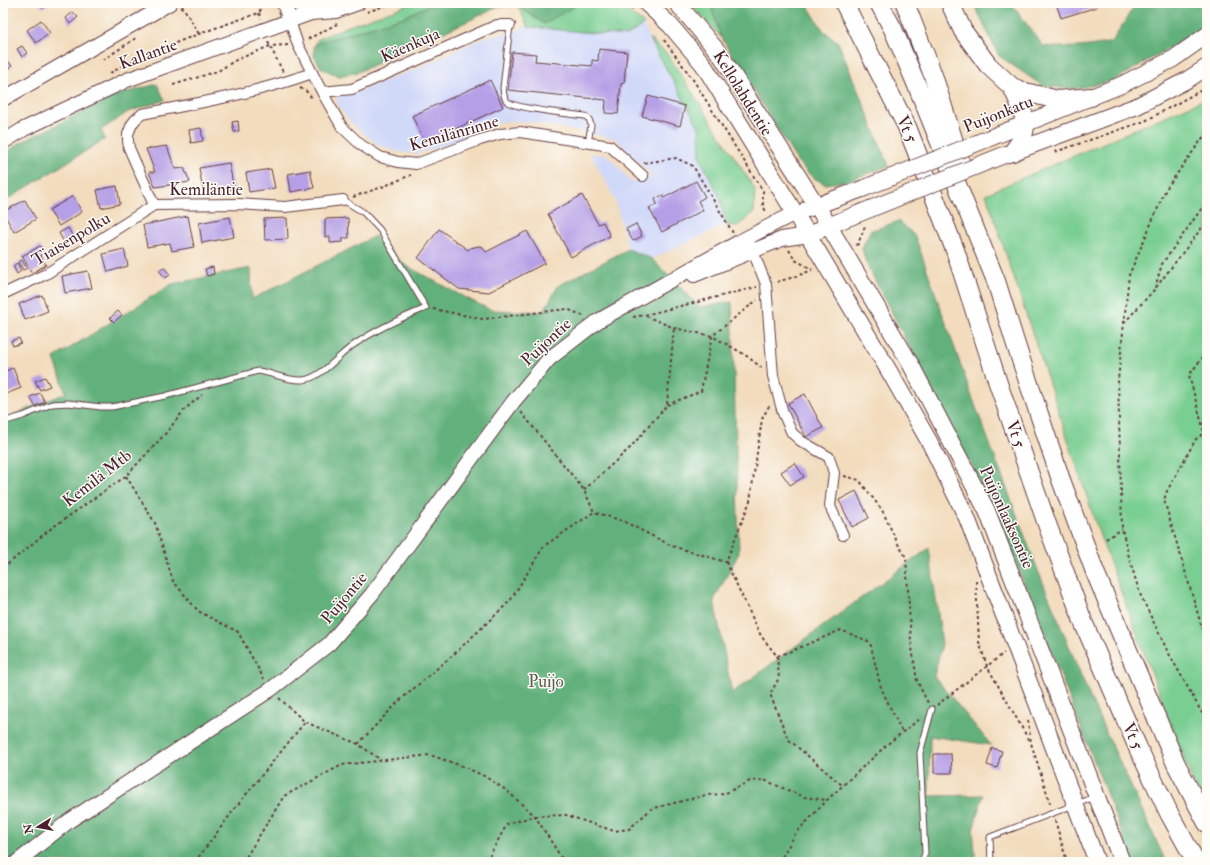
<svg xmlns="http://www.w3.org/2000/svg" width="1210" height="865" font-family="'IM FELL Double Pica',serif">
<rect width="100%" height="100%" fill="#fdfcf7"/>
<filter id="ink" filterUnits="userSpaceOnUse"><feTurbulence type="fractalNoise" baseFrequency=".025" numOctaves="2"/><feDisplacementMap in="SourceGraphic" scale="8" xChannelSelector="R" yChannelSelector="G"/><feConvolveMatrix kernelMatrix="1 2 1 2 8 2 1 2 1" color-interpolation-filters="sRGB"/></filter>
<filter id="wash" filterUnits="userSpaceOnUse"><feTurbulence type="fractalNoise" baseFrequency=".012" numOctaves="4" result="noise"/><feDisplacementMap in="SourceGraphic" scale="16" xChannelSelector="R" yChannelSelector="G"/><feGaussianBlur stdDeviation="0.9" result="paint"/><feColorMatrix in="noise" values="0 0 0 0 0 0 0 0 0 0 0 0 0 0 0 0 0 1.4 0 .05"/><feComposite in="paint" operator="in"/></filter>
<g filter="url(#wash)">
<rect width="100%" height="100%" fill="#f2dcbd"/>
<path fill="#d1d9f9" d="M644,25l5,13 50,89 1,31 20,40 6,27 -74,34 -24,-10 -13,-49 -25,-47 17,2 25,27 20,-6 -36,-37 -86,-17 -22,-1 -8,1 -52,22 -31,10 -23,-3 -16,-6 -25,-20 -14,-18 -3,-10 24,-6 60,-24 65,-30 16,-3 27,-7 99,9z"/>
<path fill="#79ce92" stroke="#62765e" d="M413,3h20l-29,14 -84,25 -6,5 3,-7 29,-13z
M580,3h37l27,21 -17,12 -99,-9 -10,-21 26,18z
M690,3h20l11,34z
M649,38l19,17 87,134 -1,23 -16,14 -12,-1 -6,-27 -20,-40 -1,-31z
M1207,98v708l-15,-26 -92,-244 -114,-342z"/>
<path fill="#62b17c" stroke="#566854" d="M433,3h147l-36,21 -26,-18 -20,1 -140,65 -19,4 -18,-8 -7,-12v-9l6,-5 84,-25z
M710,3h96l17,27 15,12 51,124 -42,15 -22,3 -13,-7 -15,-16 -76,-124z
M973,3h38l32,43c25,3 45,1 69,-4l24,-39h71v23l-94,55 -39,8 -31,-3 -44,-30z
M157,84l8,16 -37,12 -27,18 4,9 -102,63v-47l15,-11 99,-49z
M899,221l16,15 57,161 65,171 55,134 74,160h-33l-88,-227 -51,-125 -128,-247 -4,-15 8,-17z
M375,236l30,29 57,31 29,14 52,2 15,-26 70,-37 24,10 48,48 32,-5 7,251 -25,47 18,93 197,-145 13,96 -8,32 57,69 -61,-9 -1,60 54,-1 -10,35 3,32h-973v-443l63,-26 -12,-35 118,-74 79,-16 1,31z"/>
<g id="blocks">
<path fill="#b59fe6" d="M39,3h10l-6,5z
M1056,3h39l2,4 -36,11z
M73,12l5,5 -8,7 -4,-6z
M41,20l9,13 -14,10 -9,-13z
M22,46l5,7 -5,4 -5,-8z
M599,49l28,3 -3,31 -3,1 -3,30 -13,-1 1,-13 -98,-10 4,-38 24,2 -1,7 57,5v-6l6,1z
M8,61l4,5 -8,7 -1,-2v-7z
M490,80l13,27 -78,36 -13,-27z
M648,96l37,10 -5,20 -38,-10z
M238,121l1,10 -5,1 -2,-10z
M201,128l2,13 -12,2 -2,-13z
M167,146l8,23 9,-1 6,14 -35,5 -6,-15h6l-9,-23z
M229,163l5,26 -23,4 -1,-4 -7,1 -4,-22z
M271,169l4,19 -26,4 -3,-19z
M310,170l4,18 -23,4 -3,-18z
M696,181l9,16 -7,4 5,9 -41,22 -13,-24 8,-4 -2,-5 8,-4 1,3z
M117,186l3,18 -19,4 -4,-18z
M582,195l16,29 5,-2 7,14 -39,21 -23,-43z
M73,196l9,16 -23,14 -10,-16z
M25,200l11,19 -22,13 -11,-20z
M188,216l6,31 -22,4 -2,-8 -23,4 -4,-22z
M230,217l4,20 -32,6 -3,-20z
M287,218l1,21 -23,1 -1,-21z
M348,218l1,20h-6v4l-13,1v-6h-5v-18z
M636,224l6,12 -9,5 -7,-12z
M68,228l8,14 -9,6 -8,-15z
M439,229l29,21 2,-2 9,-2 4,1 3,5 41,-21 18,32 -56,29 -30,-3 -41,-31z
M40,246l4,7 -4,2 6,10 -14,8 -10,-17z
M124,249l4,17 -20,6 -5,-18z
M22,260l5,8 -4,2 -5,-8z
M17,263l4,8 -4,3 -4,-8z
M164,267l6,8 -5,3 -6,-8z
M213,267l1,7 -7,2 -2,-7z
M88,271l4,17 -27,5 -3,-17z
M42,295l6,16 -23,9 -6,-16z
M118,311l4,4 -8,7 -4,-4z
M19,338l2,5 -8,3 -2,-5z
M13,368l8,20 -18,7v-23z
M45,377l5,9 -10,4 -5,-9z
M40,393l5,9 -10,4 -5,-9z
M805,394l18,34 -17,9 -18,-34z
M795,463l9,14 -14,8 -9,-13z
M856,491l13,27 -17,9 -13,-27z
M992,748l10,3 -5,17 -10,-3z
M934,754h17l1,19h-18z"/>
</g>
</g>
<g filter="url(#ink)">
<use href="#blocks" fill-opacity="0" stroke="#633b41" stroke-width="1"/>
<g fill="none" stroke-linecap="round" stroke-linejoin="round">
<defs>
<path id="lane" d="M510,25l-7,63c1,5 0,11 5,14 9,7 62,12 77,14l4,3 2,6 -3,18
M3,422l20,-6 29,-12 16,-1 33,4h11l53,-11 93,-25c15,2 30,10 45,9 19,-2 36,-26 52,-36 22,-15 46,-26 71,-36l-46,-78 -17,-18 -20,-12
M922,862l3,-9 -5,-100 12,-44
M991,862l-1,-25 105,-40"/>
<path id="street" d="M290,21l8,24 24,47 20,35 19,18 19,12 18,5 18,2 64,-24 20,-6 20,-2 90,14 33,30
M312,73c-55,20 -113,30 -170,41l-6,5 -4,5 -4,10v7l1,7 25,57 84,-1 47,3 58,-7
M322,92l30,-3 145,-64h13
M750,244l16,40 7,92 10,37 9,20 9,8 28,16 5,16 -4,33 13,29
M3,294l43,-20 108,-69"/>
<path id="secondary" d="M284,3l6,18
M3,99l167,-96
M3,142l21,-13 103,-49 184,-67 25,-2 22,-8
M694,275l88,-36 26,-4
M17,862l52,-41 201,-131 59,-46 43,-50 141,-192 36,-43 49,-38 141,-79 56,-29"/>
<path id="primary" d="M646,3l24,22 33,39 92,149 94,158 41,72 37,75 130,344
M677,3l43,51 97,152 93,157 77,148 135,351
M997,135l124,-50 52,-26 34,-24
M1008,154l129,-48 50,-26 20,-13
M807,209l55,-20
M808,235l20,-9 42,-17"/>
<path id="highway" d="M844,3l63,124 48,123 44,136 48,138 37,100 54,124 32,67 26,47
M879,3l14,26 25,59 78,193 20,64 44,132 35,95 81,192 31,59
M905,3l28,72 27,86
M950,3l13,28 25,34 24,22 13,5 33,8 33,-3
M1012,87c7,15 18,35 10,51 -2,5 -6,9 -9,14"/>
</defs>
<use href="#lane" stroke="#633b41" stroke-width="7"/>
<use href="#street" stroke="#633b41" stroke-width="12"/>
<use href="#secondary" stroke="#633b41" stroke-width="16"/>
<use href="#primary" stroke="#633b41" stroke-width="18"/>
<use href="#highway" stroke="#633b41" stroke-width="20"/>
<path stroke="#633b41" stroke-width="2" stroke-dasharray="3 3" stroke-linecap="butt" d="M626,3l8,7
M181,8l2,-1 16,27
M367,12l26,-9
M259,13l2,6
M308,39l29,-15
M664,40l28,38 71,113v15l4,7
M268,42l15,30
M103,60l33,-22
M110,73c47,-25 98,-43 149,-60l5,-10
M173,85l45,-14 18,-11 34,-14 18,-1
M300,88l6,3 7,8
M1207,132l-41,57 -37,86 -11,105 4,149 8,32 10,33 27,56 40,72
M1055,152l90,-31 62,-34
M644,163l32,-5 17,8 40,67
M353,197l29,-10 29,-12
M856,245l2,-1 7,-18
M789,250l6,10 17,9
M777,282l20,-6 15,-6
M1155,288l7,-24 45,-63
M433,309l50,10 84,-10 17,7
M646,316l28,12 38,8 32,18 18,14
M633,317l12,-2 112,-28
M1124,323l30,-33 53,-69
M1207,352l-18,23 18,68
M667,405l34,-14 11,-55 45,-36
M521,412l63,78 10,22
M1207,431l-11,8 -29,52 -3,9 38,128 5,-1
M126,476l29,47 18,58 25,30 40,21 26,47
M844,476l15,4 23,30 17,36 7,11 5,84 6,40 11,22
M584,490l46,-42 37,-43 7,-77
M1106,539l16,-10
M726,562l35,74 16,20 17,-6 47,-20 29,12 11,46 21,44
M3,568l46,-38 77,-54 40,-43 19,-24 17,-14
M976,581l3,61 8,24 43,76
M777,656l2,22 -9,16 18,45 55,47
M279,698l26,24 53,22 23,16
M937,705l67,-52
M1028,720l3,23 20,63
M358,744l40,-42 55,-47 57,-54 34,-55 50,-34 29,9 49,25 54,16 24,-61 12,-82 8,-15
M1055,820l12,42
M195,862l41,-55 69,-85
M243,862l41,-66 58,-31 88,-10 32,11 22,10 22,14 29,26 29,46
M486,862l21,-38 28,-8 31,-1 48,16 15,-2 22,-20 55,-14 18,-1 26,-13 14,-1 40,17 23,3
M779,862l17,-29 31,-33 63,-58 31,-24"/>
<use href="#lane" stroke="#fff" stroke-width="5"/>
<use href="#street" stroke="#fff" stroke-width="10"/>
<use href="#secondary" stroke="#fff" stroke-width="14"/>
<use href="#primary" stroke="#fff" stroke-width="16"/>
<use href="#highway" stroke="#fff" stroke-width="18"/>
<defs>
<path id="primary-bridge" d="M862,189l135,-54
M870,209l134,-54"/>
</defs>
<use href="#primary-bridge" stroke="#633b41" stroke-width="18" stroke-linecap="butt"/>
<use href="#primary-bridge" stroke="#fff" stroke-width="16"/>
</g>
</g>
<g text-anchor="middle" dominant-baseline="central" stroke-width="3" stroke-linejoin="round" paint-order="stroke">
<g font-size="17" fill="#4a1f2b" stroke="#fdfcf7">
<text transform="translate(410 45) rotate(-24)">Käenkuja</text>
<text transform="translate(148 54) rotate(-20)">Kallantie</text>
<text transform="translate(743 93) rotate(58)">Kellolahdentie</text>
<text transform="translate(998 114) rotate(-22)">Puijonkatu</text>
<text transform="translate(907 129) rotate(66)">Vt 5</text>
<text transform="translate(454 133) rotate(-16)">Kemilänrinne</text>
<text x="206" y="189">Kemiläntie</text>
<text transform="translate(71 239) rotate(-31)">Tiaisenpolku</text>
<text transform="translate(546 342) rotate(-43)">Puijontie</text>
<text transform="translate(1016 434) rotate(71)">Vt 5</text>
<text transform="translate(97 478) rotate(-38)">Kemilä Mtb</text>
<text transform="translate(1007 517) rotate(66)">Puijonlaaksontie</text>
<text transform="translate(344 598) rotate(-50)">Puijontie</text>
<text transform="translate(1133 736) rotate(66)">Vt 5</text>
</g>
<g font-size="17" fill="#5a5c4f" stroke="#fdfcf7">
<text x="546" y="681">Puijo</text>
</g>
</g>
<rect width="1210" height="865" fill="none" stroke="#fdfcf7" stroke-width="16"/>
<g transform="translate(38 827) rotate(259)" stroke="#fdfcf7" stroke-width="3" paint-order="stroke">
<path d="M0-3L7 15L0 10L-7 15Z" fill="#4a1f2b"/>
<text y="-6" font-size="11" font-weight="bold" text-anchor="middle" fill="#4a1f2b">N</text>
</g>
</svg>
